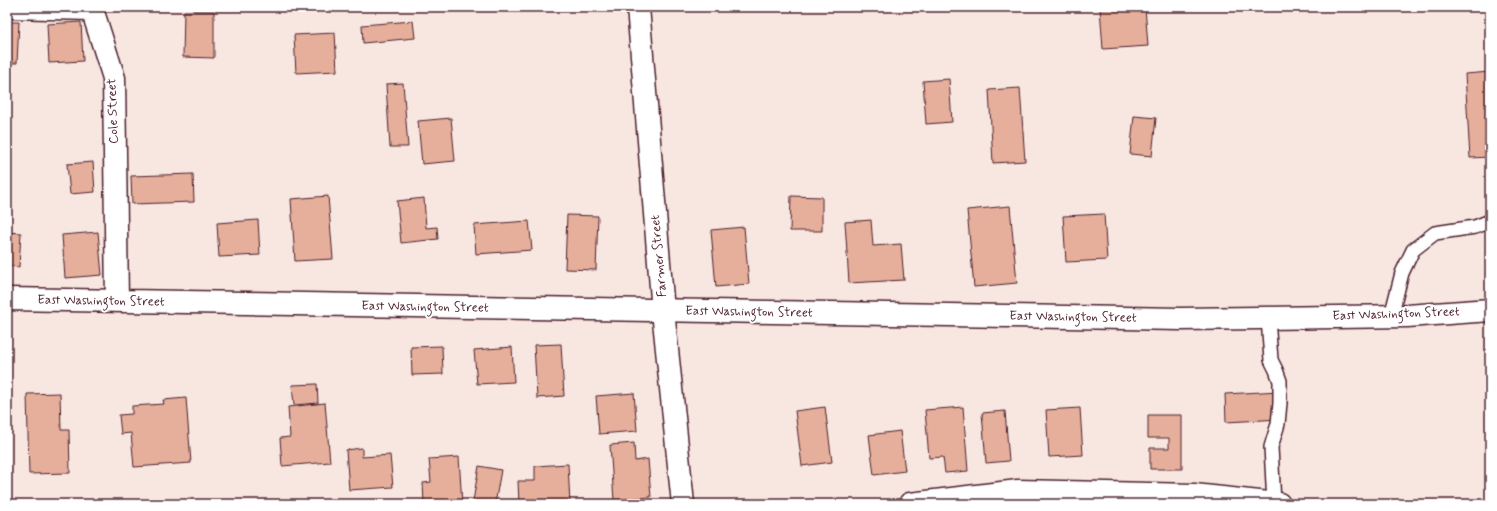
<svg xmlns="http://www.w3.org/2000/svg" width="1497" height="511" font-family="Mynerve,sans-serif">
<rect width="100%" height="100%" fill="#f8e7e1"/>
<filter id="ink" filterUnits="userSpaceOnUse"><feTurbulence type="fractalNoise" baseFrequency=".025" numOctaves="2"/><feDisplacementMap in="SourceGraphic" scale="8" xChannelSelector="R" yChannelSelector="G"/><feConvolveMatrix kernelMatrix="1 2 1 2 8 2 1 2 1" color-interpolation-filters="sRGB"/></filter>
<g filter="url(#ink)">
<path fill="#e6af9b" stroke="#4a1f2b" d="M1145,7l3,39 -45,3 -3,-41z
M184,11h30v47l-31,-1z
M413,21l2,17 -52,5 -1,-18z
M7,22h12l-2,41h-10z
M81,22l2,39 -34,2 -2,-39z
M335,33l2,38 -41,2 -2,-38z
M1490,72v85l-20,1 -5,-84z
M949,79l3,43 -26,2 -3,-43z
M403,83l5,64h-18l-4,-63z
M1020,88l5,73 -32,2 -4,-73z
M1134,116l22,2 -4,38 -22,-2z
M451,118l4,43 -33,3 -4,-43z
M93,162l2,30 -25,2 -3,-30z
M193,174l1,28 -62,2 -1,-28z
M328,196l5,63 -38,2 -4,-62z
M791,196l31,1v34h-32z
M424,198l2,30 11,-1 1,12 -37,4 -4,-42z
M1010,206l7,77 -43,4 -7,-77z
M1104,214l3,46 -41,2 -3,-46z
M567,215l31,1 -2,54 -31,-1z
M258,220l2,35 -41,2 -2,-34z
M871,220l2,26 28,-2 3,36 -55,3 -4,-61z
M529,221l3,29 -56,4 -2,-29z
M744,227l5,57 -33,3 -5,-57z
M7,232l14,1 -2,34 -12,-1z
M98,232l4,43 -37,3 -3,-43z
M561,344l3,52 -27,2 -3,-53z
M442,346l1,28 -31,1 -1,-28z
M512,347l2,35 -37,2 -3,-34z
M317,384l1,19 -24,2 -2,-20z
M1280,391l1,28 -55,3 -1,-28z
M60,393l1,37h8l1,43 -41,1 -2,-80z
M634,393l3,38 -38,3 -3,-38z
M186,398l5,65 -57,4 -3,-34 -10,1 -2,-19 13,-1v-8l32,-2 -1,-4z
M325,403l5,59 -48,4 -2,-28 10,-1 -2,-30z
M825,407l7,55 -30,4 -7,-55z
M963,407l5,64 -23,2 -2,-16 -14,1 -4,-48z
M1080,408l3,47 -34,2 -3,-47z
M1005,411l4,50 -23,2 -4,-50z
M1148,415h34v54h-32v-21h19v-10h-21z
M900,431l5,40 -31,4 -5,-40z
M634,443l1,18 13,-2 3,38 -37,3 -4,-55z
M362,448v9l28,-2 3,32 -44,3 -3,-40z
M459,457l3,47h-38l-1,-21 8,-1 -2,-23z
M568,464l2,40h-51l-1,-23h17v-15z
M479,466l22,4 -6,34 -22,-3z"/>
<g fill="none" stroke-linecap="round" stroke-linejoin="round">
<defs>
<path id="lane" d="M1391,316l11,-43 11,-23 22,-17 40,-6 15,-6
M1268,318l3,42 5,10 4,11v22l-2,21 -7,23 3,56"/>
<path id="street" d="M7,7l85,2 22,69 3,223
M7,299l1173,20 227,-3 83,-6"/>
<path id="secondary" d="M638,7l25,304 20,193
M910,504l108,-13 176,4 85,9"/>
</defs>
<use href="#lane" stroke="#4a1f2b" stroke-width="16"/>
<use href="#street" stroke="#4a1f2b" stroke-width="25"/>
<use href="#secondary" stroke="#4a1f2b" stroke-width="25"/>
<use href="#lane" stroke="#fff" stroke-width="13"/>
<use href="#street" stroke="#fff" stroke-width="22"/>
<use href="#secondary" stroke="#fff" stroke-width="22"/>
</g>
</g>
<g text-anchor="middle" dominant-baseline="central" stroke-width="4" stroke-linejoin="round" paint-order="stroke">
<g font-size="13" fill="#4a1f2b" stroke="#fff">
<text transform="translate(113 111) rotate(-92)">Cole Street</text>
<text transform="translate(659 256) rotate(-95)">Farmer Street</text>
<text transform="translate(101 301) rotate(1)">East Washington Street</text>
<text transform="translate(425 307) rotate(1)">East Washington Street</text>
<text transform="translate(749 312) rotate(1)">East Washington Street</text>
<text transform="translate(1396 314) rotate(-2)">East Washington Street</text>
<text transform="translate(1073 317) rotate(1)">East Washington Street</text>
</g>
</g>
<rect width="1497" height="511" fill="none" stroke="#fff" stroke-width="24"/>
<rect x="12" y="12" width="1473" height="487" fill="none" stroke="#4a1f2b" stroke-width="1.5" filter="url(#ink)"/>
</svg>
